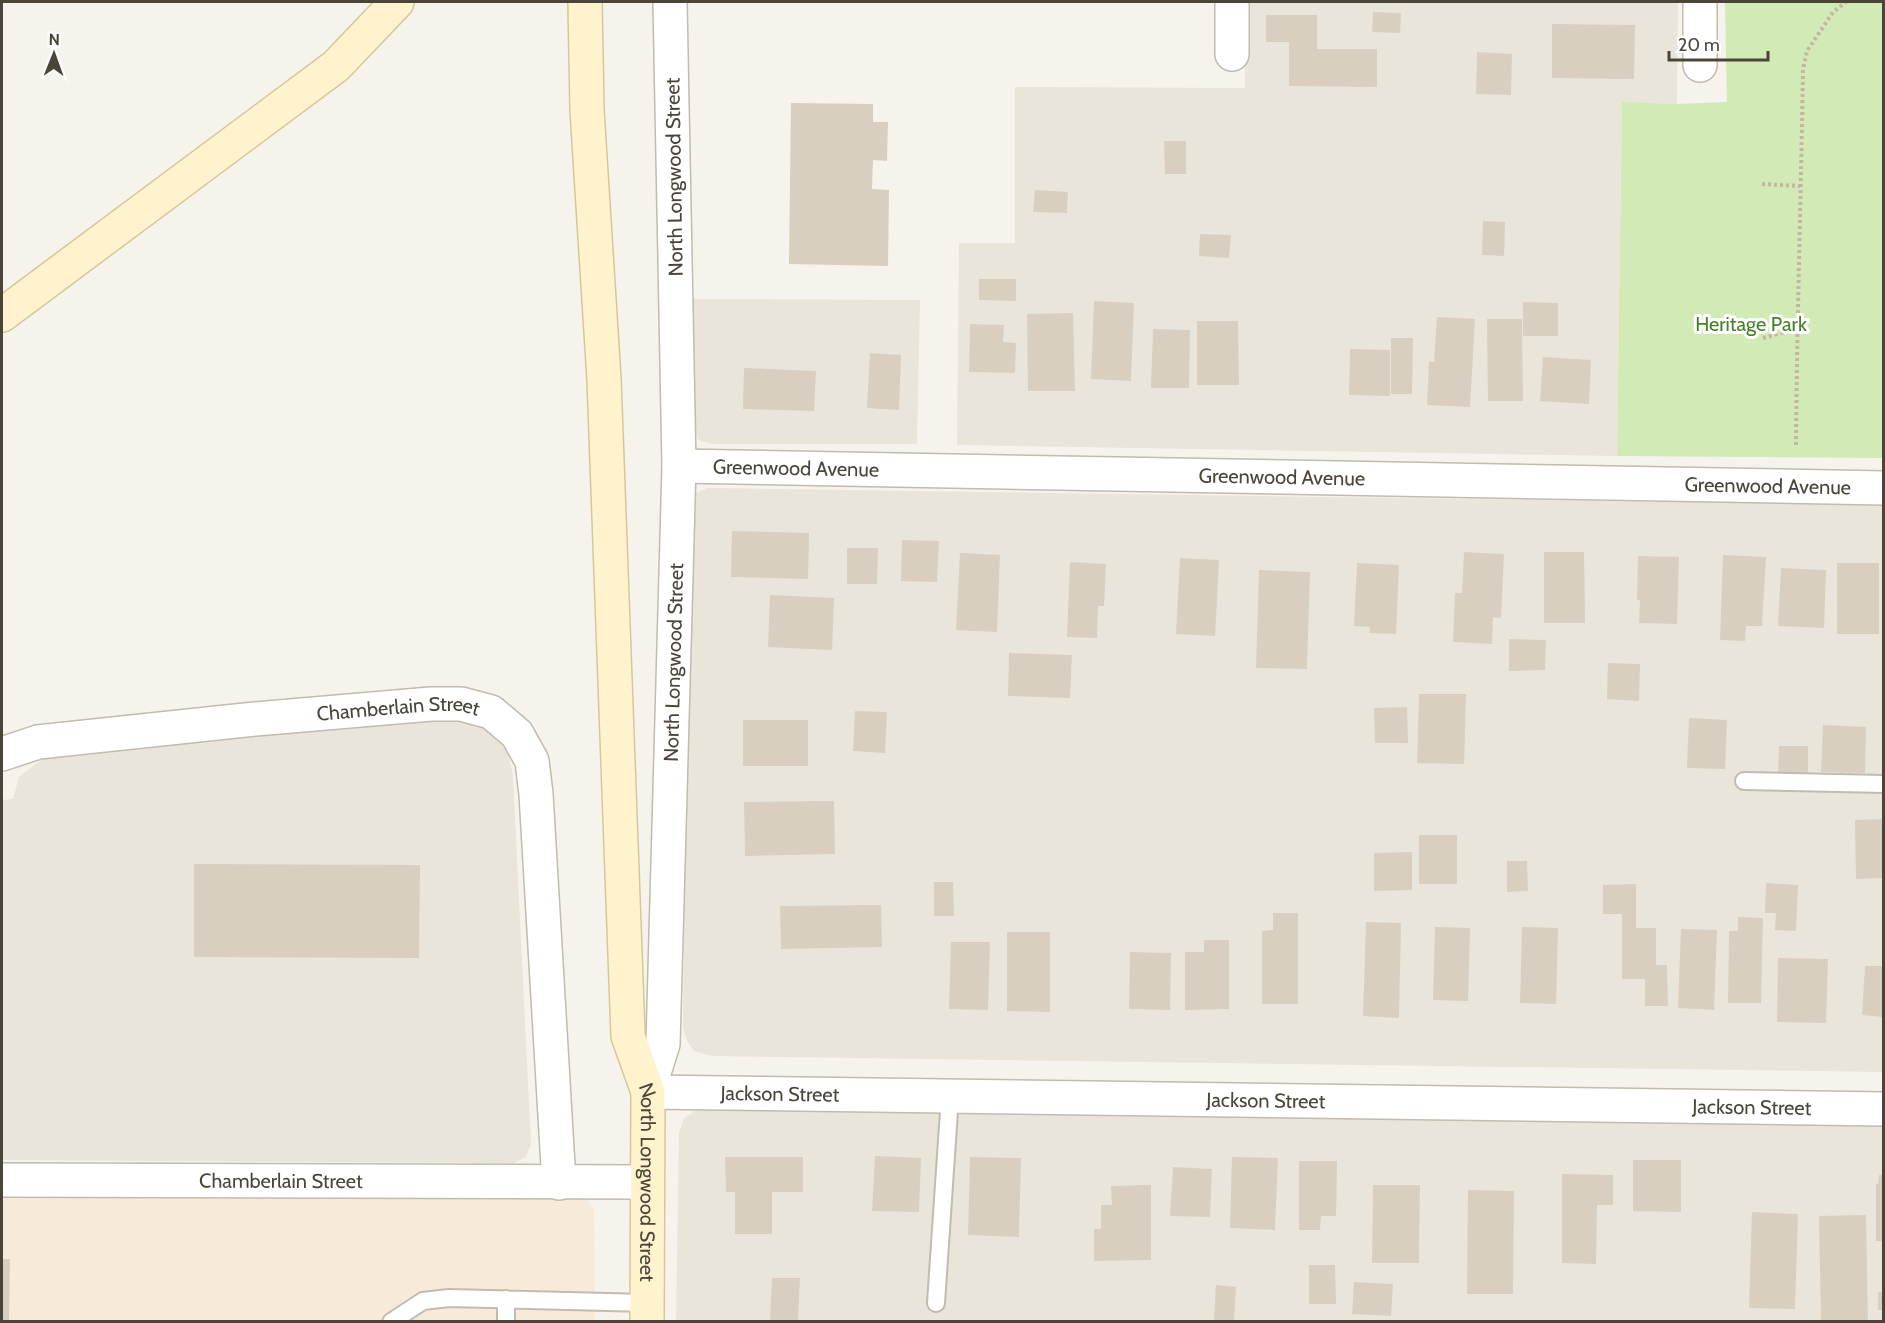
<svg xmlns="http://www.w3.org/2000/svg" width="1885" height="1323" font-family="Cabin,sans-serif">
<rect width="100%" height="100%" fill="#f6f3ec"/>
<path fill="#eae5da" d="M1244,2h434l-1,102 -55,-1 -5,353 -660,-11 2,-202h56v-156l230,1z
M691,299l229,1 -3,144h-204l-14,-4 -7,-15z
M707,488l1176,17v567l-1172,-16 -17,-5 -7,-10 -4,-13 5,-521 6,-13z
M473,716l26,19 10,20 4,22 18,367 -5,13 -12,6 -512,-3v-360l11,-1 6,-22 33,-26z
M714,1105l1169,20v196l-1207,1 3,-189 5,-15 13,-8z"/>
<path fill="#f7ead8" d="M2,1192l570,2 14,4 8,11 1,112 -593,1z"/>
<path fill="#d2eab5" d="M1725,2h158v456l-266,-2 5,-354 55,2 50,-2z"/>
<path fill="#d8cfc1" d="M1373,12l28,1 -1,20 -28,-1z
M1266,15h51v34h60v38l-88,-1v-44h-23z
M1552,24l83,1 -1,54 -82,-1z
M1477,52l35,2 -1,41 -35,-1z
M791,103l82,1v18h15l-1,39 -14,-1 -1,29 17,1 -1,76 -99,-2z
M1164,141h22v33h-21z
M1035,190l33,2 -1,21 -34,-1z
M1483,221l22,1 -1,34 -22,-1z
M1200,234l31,1 -2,23 -30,-2z
M979,279h37v22l-37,-1z
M1094,301l40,2 -3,78 -40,-2z
M1523,302l35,1v33h-35z
M1073,313l2,78h-47l-1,-77z
M1437,317l38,2 -5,88 -43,-2 2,-44 5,1z
M1487,319h35l1,82h-35z
M1197,321h41l1,64h-42z
M970,324l34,1 -1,17 13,1 -1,30 -46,-1z
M1153,329l37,1 -1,58h-38z
M1391,338h22l-1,56h-21z
M1350,349l40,1v46l-41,-1z
M870,353l31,2 -2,55 -32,-2z
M1543,357l48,3 -2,44 -49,-3z
M744,368l72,3 -2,40 -71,-2z
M732,531l77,2 -1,46 -77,-2z
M902,540l37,1 -2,41 -36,-1z
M847,548h31l-1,36h-30z
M1464,552l40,2 -3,64 -8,-1 -1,27 -39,-2 2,-49h7z
M1544,552h40l1,71h-41z
M960,553l40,2 -3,77 -41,-2z
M1723,555l43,2 -4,69h-16l-1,15 -25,-1z
M1638,556l41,1 -2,67 -38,-1 1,-23h-3z
M1180,558l39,2 -4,76 -39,-2z
M1070,562l36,2 -2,42h-6l-1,32 -30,-1z
M1357,563l42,2 -3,69 -27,-1 1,-6 -16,-1z
M1837,563h42v71h-42z
M1781,568l45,2 -2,58 -46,-2z
M1259,570l51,2 -3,97 -51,-1z
M770,595l64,3 -2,52 -64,-3z
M1509,639l37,1 -1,30 -36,1z
M1009,653l63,2 -2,43 -62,-2z
M1608,663l32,1 -1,37 -32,-2z
M1419,694h47l-2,70 -47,-1z
M1407,707l1,36h-33l-1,-35z
M855,711l32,1 -2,41 -32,-2z
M1689,718l38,2 -2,49 -38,-1z
M743,720h65v46h-65z
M1823,725l43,2 -1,46 -44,-1z
M1779,746h29v32l-30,-1z
M834,801l1,53 -90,2 -1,-54z
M1884,819l-1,59 -27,1 -1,-59z
M1419,835h38v49h-38z
M1412,852v38l-38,1v-38z
M1507,861h20l1,30 -21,1z
M194,864l226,1 -1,93 -225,-1z
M934,882h19l1,34h-20z
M1766,883l32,2 -2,46 -21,-1 1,-17h-11z
M1636,884v44h20v37h11l1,41h-23v-27h-23v-65h-19v-29z
M881,905l1,42 -101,2 -1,-43z
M1273,913h25v91h-36v-73l11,-1z
M1738,917l25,1 -2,85h-33l1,-72h9z
M1366,922l35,1 -2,95 -36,-2z
M1435,927l35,1 -2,73 -35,-1z
M1522,927l36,1 -2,76 -36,-1z
M1681,929l36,1 -3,80 -36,-2z
M1007,932h43v80l-43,-1z
M1204,940h25v69l-44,1v-58h19z
M951,942h39l-2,68 -39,-1z
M1130,952l41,1 -1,57 -41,-1z
M1778,958l50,1 -2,64 -49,-1z
M1865,966h19v51l-22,-2z
M875,1156l46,2 -2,54 -47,-1z
M725,1157h78v35h-31v42h-37v-42h-9z
M970,1157l51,1 -2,79 -51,-2z
M1232,1157l46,1 -3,72 -45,-2z
M1633,1160h48v52l-48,-1z
M1299,1161h38l-1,55h-15l-1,14h-21z
M1173,1167l39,2 -2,48 -40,-1z
M1562,1174l51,1v30h-16l-1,59 -34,-1z
M1879,1175h5v66h-8v-57h2z
M1151,1185v75l-57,1v-32h7v-24h11l-1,-19z
M1373,1185h47l-1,78h-47z
M1468,1190l46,1 -1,103h-46z
M1752,1212l46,2 -3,95 -46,-1z
M1866,1215l2,107h-47l-2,-106z
M2,1259h8l-1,63h-7z
M1309,1265h26l1,39h-27z
M772,1278h28l-2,43 -28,-1z
M1354,1282l39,2 -2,32 -39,-2z
M1216,1285l20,2 -2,35h-20z
M1878,1292h6v18h-6z"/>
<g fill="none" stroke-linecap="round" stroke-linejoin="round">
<defs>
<path id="service" d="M1744,781l140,3
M506,1299v23
M936,1303l14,-207
M391,1322l32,-21 26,-3 198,5"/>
<g id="minor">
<path d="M1232,54v-52"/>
<path d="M1700,65v-63"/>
<path id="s1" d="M679,466l1205,22"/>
<path id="s2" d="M2,754l36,-12 217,-23 176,-15h30l30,8 26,22 15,27 4,33 23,389"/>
<path id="s3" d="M648,1092l1236,17"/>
<path id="s4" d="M2,1180l644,2"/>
</g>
<g id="tertiary">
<path id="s5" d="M648,1092l15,-48 16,-578 -9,-464"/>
</g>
<g id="secondary">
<path id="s6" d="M585,2l2,108 17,269 24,657 20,56 -1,230"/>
<path d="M2,315l334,-249 61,-64"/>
</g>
</defs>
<use href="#service" stroke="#c2bbae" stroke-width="20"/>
<use href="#minor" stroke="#c2bbae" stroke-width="36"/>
<use href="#tertiary" stroke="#c2bbae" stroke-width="36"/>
<use href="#secondary" stroke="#d6c79b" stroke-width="36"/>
<path stroke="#c4b79f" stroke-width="4" stroke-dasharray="3 3" stroke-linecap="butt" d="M1762,184l38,2
M1763,338l34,-9
M1796,445c1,-125 5,-251 7,-376l4,-18 26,-39 13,-10"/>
<use href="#service" stroke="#fff" stroke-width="16"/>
<use href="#minor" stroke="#fff" stroke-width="33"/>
<use href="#tertiary" stroke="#fff" stroke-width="33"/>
<use href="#secondary" stroke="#fff3cd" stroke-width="33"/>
</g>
<g text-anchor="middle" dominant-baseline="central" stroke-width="6" stroke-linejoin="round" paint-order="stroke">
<g font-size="20" fill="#4b4439" stroke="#fff">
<text transform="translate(674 177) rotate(-91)">North Longwood Street</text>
<text stroke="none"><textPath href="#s1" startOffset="117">Greenwood Avenue</textPath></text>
<text stroke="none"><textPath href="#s1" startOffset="603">Greenwood Avenue</textPath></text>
<text stroke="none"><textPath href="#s1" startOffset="1089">Greenwood Avenue</textPath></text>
<text stroke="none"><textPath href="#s5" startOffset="432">North Longwood Street</textPath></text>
<text stroke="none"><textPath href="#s2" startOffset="400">Chamberlain Street</textPath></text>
<text stroke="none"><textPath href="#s3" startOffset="132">Jackson Street</textPath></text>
<text stroke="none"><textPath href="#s3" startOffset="618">Jackson Street</textPath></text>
<text stroke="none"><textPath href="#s3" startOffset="1104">Jackson Street</textPath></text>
<text stroke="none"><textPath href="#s4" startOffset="279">Chamberlain Street</textPath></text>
<text stroke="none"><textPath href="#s6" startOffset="1185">North Longwood Street</textPath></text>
</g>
<g font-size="20" fill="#4a7f2a" stroke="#fff">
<text x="1751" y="324">Heritage Park</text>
</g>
</g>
<rect width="1885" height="1323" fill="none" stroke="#4b4439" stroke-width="6"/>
<g transform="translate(54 54) rotate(1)" stroke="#ffffff" stroke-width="4.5" paint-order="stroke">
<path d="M0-4.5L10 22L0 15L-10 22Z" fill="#4b4439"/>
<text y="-9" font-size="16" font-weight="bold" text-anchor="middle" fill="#4b4439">N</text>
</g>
<path d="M1669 51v9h99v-9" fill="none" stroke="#4b4439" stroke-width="3"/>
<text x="1678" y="51" font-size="18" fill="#4b4439" stroke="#ffffff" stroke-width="4.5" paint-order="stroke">20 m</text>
</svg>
